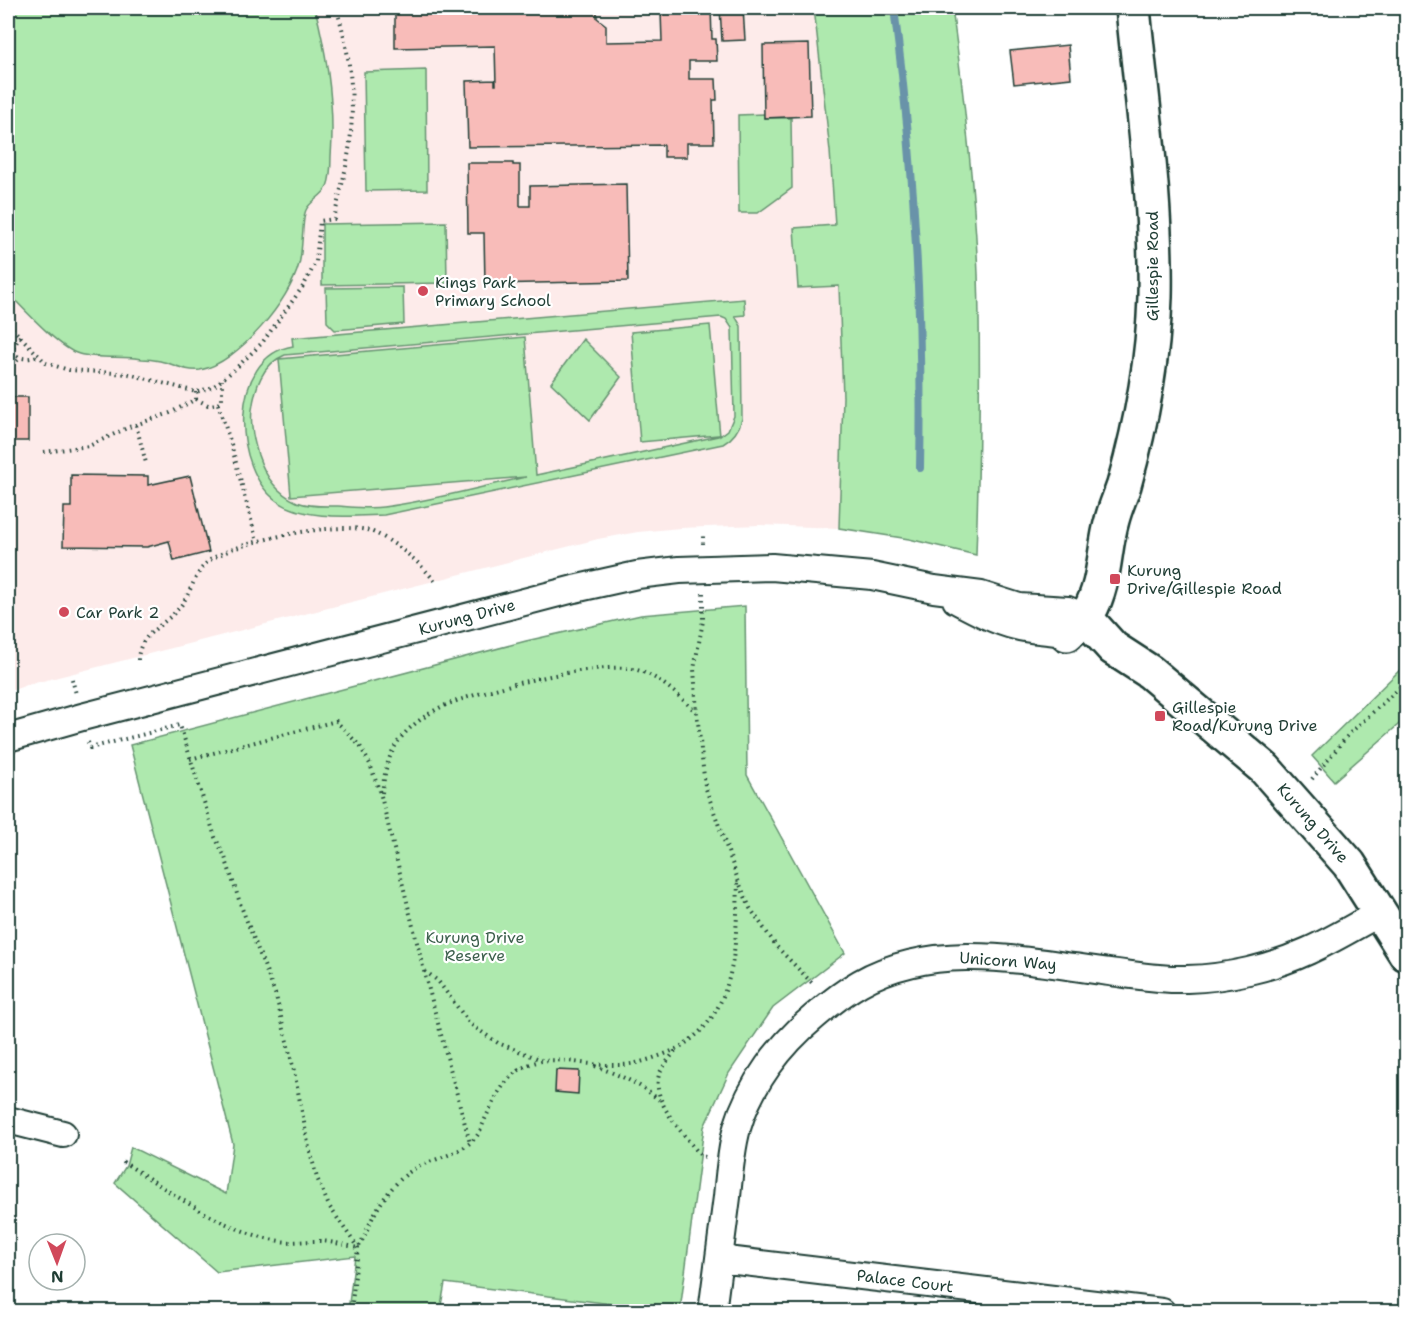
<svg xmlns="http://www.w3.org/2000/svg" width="1414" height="1319" font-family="'Shantell Sans',sans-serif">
<rect width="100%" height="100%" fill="#fff"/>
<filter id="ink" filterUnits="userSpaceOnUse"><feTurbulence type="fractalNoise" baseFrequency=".0167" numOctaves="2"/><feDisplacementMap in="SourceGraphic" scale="12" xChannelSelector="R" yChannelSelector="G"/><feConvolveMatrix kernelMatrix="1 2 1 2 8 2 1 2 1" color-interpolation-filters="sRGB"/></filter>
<g filter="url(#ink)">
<path fill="#fdebea" d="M8,8h806l16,143 9,134 4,112 -4,131 -79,-3 -80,3 -42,4 -40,7 -571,146 -19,7z"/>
<path fill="#aee9ae" stroke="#669371" stroke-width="1.5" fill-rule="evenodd" d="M8,8h307c12,47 20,98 16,148 0,9 -1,23 -4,31 -4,9 -17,14 -21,23 -4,7 -3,42 -7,54 -9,36 -61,99 -99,106 -14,2 -26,-6 -40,-9 -5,-1 -12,-2 -18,-2 -19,-3 -45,0 -63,-5 -19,-5 -56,-46 -71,-61z
M814,8h138c12,88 22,177 26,266 3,94 1,188 -2,281l-67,-16 -70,-11 4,-131 -4,-111 -41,2 -4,-60 41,-3 -5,-74z
M426,70l1,120 -61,1 -2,-119z
M764,114v4h27l1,70 -34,25h-19l-1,-98z
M446,222l1,61 -125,2v-61z
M403,287l1,37 -69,6 -8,-8 -1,-34z
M744,299l1,16 -10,1 6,10 1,93c-3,11 -8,19 -19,25l-339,71c-33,1 -78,6 -107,-14 -45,-31 -49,-145 16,-155l-1,-8zM721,317l5,2 6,9 2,88 -6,14 -8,6 -10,-111 -79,7 9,110 79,-7 -1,1 -182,39 -11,-138 -246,22 12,137 235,-19c-47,10 -95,24 -143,30 -14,2 -30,0 -45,-1 -13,0 -28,1 -41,-4 -21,-9 -32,-26 -39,-47 -4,-14 -8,-29 -6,-45 3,-22 10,-46 33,-55z
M583,339l38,38 -31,43 -39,-37z
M745,606l2,169 98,178 -72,55 -44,65 -25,54 -24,184h-13l-222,-28 -5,28h-92l7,-55 -138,16 -102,-89 11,-17 5,-19 95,47 7,-50 -103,-399 396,-104 115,-26z
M1406,664v54l-72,63 -22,-25z"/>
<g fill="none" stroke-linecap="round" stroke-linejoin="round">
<path stroke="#6993a9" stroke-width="8" d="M894,8c20,152 29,306 26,460"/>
</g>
<path fill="#f8bcb9" stroke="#1f3d34" stroke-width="1.5" d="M395,8h202v10l9,7v17l56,-1 -1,-29h-8v-4h58l1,31h4l1,22h-28v18h27l1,21h-4l1,43h-27v14h-23v-12l-196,2 -2,-66 29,-1v5h1l-1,-39 -100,2z
M720,8h23l2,32 -23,1z
M809,44l2,72 -47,2 -1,-73z
M1068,45l3,33 -57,6 -4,-33z
M467,163h46v2h7v41h10v-20l96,-2 2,97 -143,3 -1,-51h-16z
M8,397h20v44h-20z
M71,475l77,1v9l42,-9 19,76 -35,9 -5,-20 -22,6 -84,-1 1,-39h7z
M556,1070l23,1 -1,23 -23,-2z"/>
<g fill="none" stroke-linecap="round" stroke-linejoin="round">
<defs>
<path id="minor" d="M956,600c19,10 39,21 60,26 17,5 34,4 51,8
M8,738l74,-21 492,-128 63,-14 42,-5 93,-3 100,9 62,13 47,6 38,12 49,3 17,7
M8,1120l55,14
M719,1259l443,53
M712,1312c5,-39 10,-77 15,-115 2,-23 4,-47 10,-69 13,-44 43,-83 78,-112 14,-12 29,-24 45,-33 77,-43 166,-22 249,-11 26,3 51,8 78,7 40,-1 84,-11 121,-28 25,-11 49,-26 73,-39"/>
<path id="tertiary" d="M1085,617l28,31 37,24 115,97 84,95 57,90
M1067,634c7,-7 17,-13 22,-22 17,-30 14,-61 23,-92 3,-12 8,-23 12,-35 17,-60 29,-125 31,-188 2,-96 -13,-194 -22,-289"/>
</defs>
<use href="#minor" stroke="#1f3d34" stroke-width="30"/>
<use href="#tertiary" stroke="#1f3d34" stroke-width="38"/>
<path stroke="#1f3d34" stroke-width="4" stroke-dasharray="1.5 4.5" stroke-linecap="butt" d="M8,324l38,39 23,7 60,4 67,18 17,-5 21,-17 28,-27 42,-58 12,-23 4,-41 14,-2c6,-28 15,-58 17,-87 3,-41 -2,-86 -15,-124
M20,336l-8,14c5,10 17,10 27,5
M8,369l12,-11
M196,399l12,6 10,-1 4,-5v-19
M218,404l13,40 26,98
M136,425l10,38
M44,452l45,-6 40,-19 41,-14 26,-14v-7
M703,544v-12
M703,593v28l-9,48 3,44 8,73 33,94 12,28 27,39 37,38
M138,660c1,-27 25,-33 41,-52 13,-15 16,-41 36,-51 31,-17 117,-35 152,-27 21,6 56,34 68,52
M72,679l4,15
M88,742l2,6 90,-23 35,112 10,20 16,49 35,90 18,75 15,77 8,30 12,28 29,42 -7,64
M190,759l146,-38 24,25 10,18 11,32 43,175 46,172
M1312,779l37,-45 57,-52
M382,793c3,-24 7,-44 25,-62 9,-9 22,-18 34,-24 36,-16 159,-48 196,-37 23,7 42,26 59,42
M425,971l13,10 32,43 28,19 44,17
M675,1051c-6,9 -15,17 -17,28 -4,26 27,56 42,76l5,2
M595,1066c24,9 44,17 64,34
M123,1162c49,30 98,69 157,79 12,2 24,0 37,0 14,0 27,4 41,7 5,-8 8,-16 12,-25 8,-18 22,-38 38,-50 20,-15 51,-16 68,-36 5,-6 7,-14 10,-20 10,-21 20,-42 42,-52 21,-9 42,-3 63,-1 9,1 18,1 27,1 16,0 30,-5 44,-10 76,-28 74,-107 76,-175"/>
<use href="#minor" stroke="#fff" stroke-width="26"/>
<use href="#tertiary" stroke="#fff" stroke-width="33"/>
</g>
</g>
<g fill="#d1495b" stroke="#fff" stroke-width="2">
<circle cx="423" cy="291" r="6"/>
<rect x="1109" y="573" width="12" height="12" rx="3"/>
<circle cx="64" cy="612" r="6"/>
<rect x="1154" y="710" width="12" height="12" rx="3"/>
</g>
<g text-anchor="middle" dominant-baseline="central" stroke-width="4.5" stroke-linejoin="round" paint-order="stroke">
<g font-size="16" fill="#1f3d34" stroke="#fff">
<text transform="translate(1152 266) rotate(-90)">Gillespie Road</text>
<text transform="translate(467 617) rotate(-15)">Kurung Drive</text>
<text transform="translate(1313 823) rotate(49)">Kurung Drive</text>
<text transform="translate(1008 961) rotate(4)">Unicorn Way</text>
<text transform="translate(905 1281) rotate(7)">Palace Court</text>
</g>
<g font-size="16" fill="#1f3d34" stroke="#fff" text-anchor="start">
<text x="435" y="282">Kings Park<tspan x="435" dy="18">Primary School</tspan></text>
<text x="1127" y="570">Kurung<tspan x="1127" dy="18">Drive/Gillespie Road</tspan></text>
<text x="76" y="612">Car Park 2</text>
<text x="1172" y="707">Gillespie<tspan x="1172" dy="18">Road/Kurung Drive</tspan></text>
</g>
<g font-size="16" fill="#3c5f4c" stroke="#fff">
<text x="475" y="937">Kurung Drive<tspan x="475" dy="18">Reserve</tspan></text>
</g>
</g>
<rect width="1414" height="1319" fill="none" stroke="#fff" stroke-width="30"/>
<rect x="15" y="15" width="1384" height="1289" fill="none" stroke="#1f3d34" stroke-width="2" filter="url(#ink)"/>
<g transform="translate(57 1262) rotate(179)"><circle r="28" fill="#ffffff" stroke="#a5b1ae" stroke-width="1.5"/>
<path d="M0-4.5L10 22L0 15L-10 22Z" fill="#d1495b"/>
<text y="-9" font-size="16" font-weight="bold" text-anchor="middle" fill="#1f3d34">N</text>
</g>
</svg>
